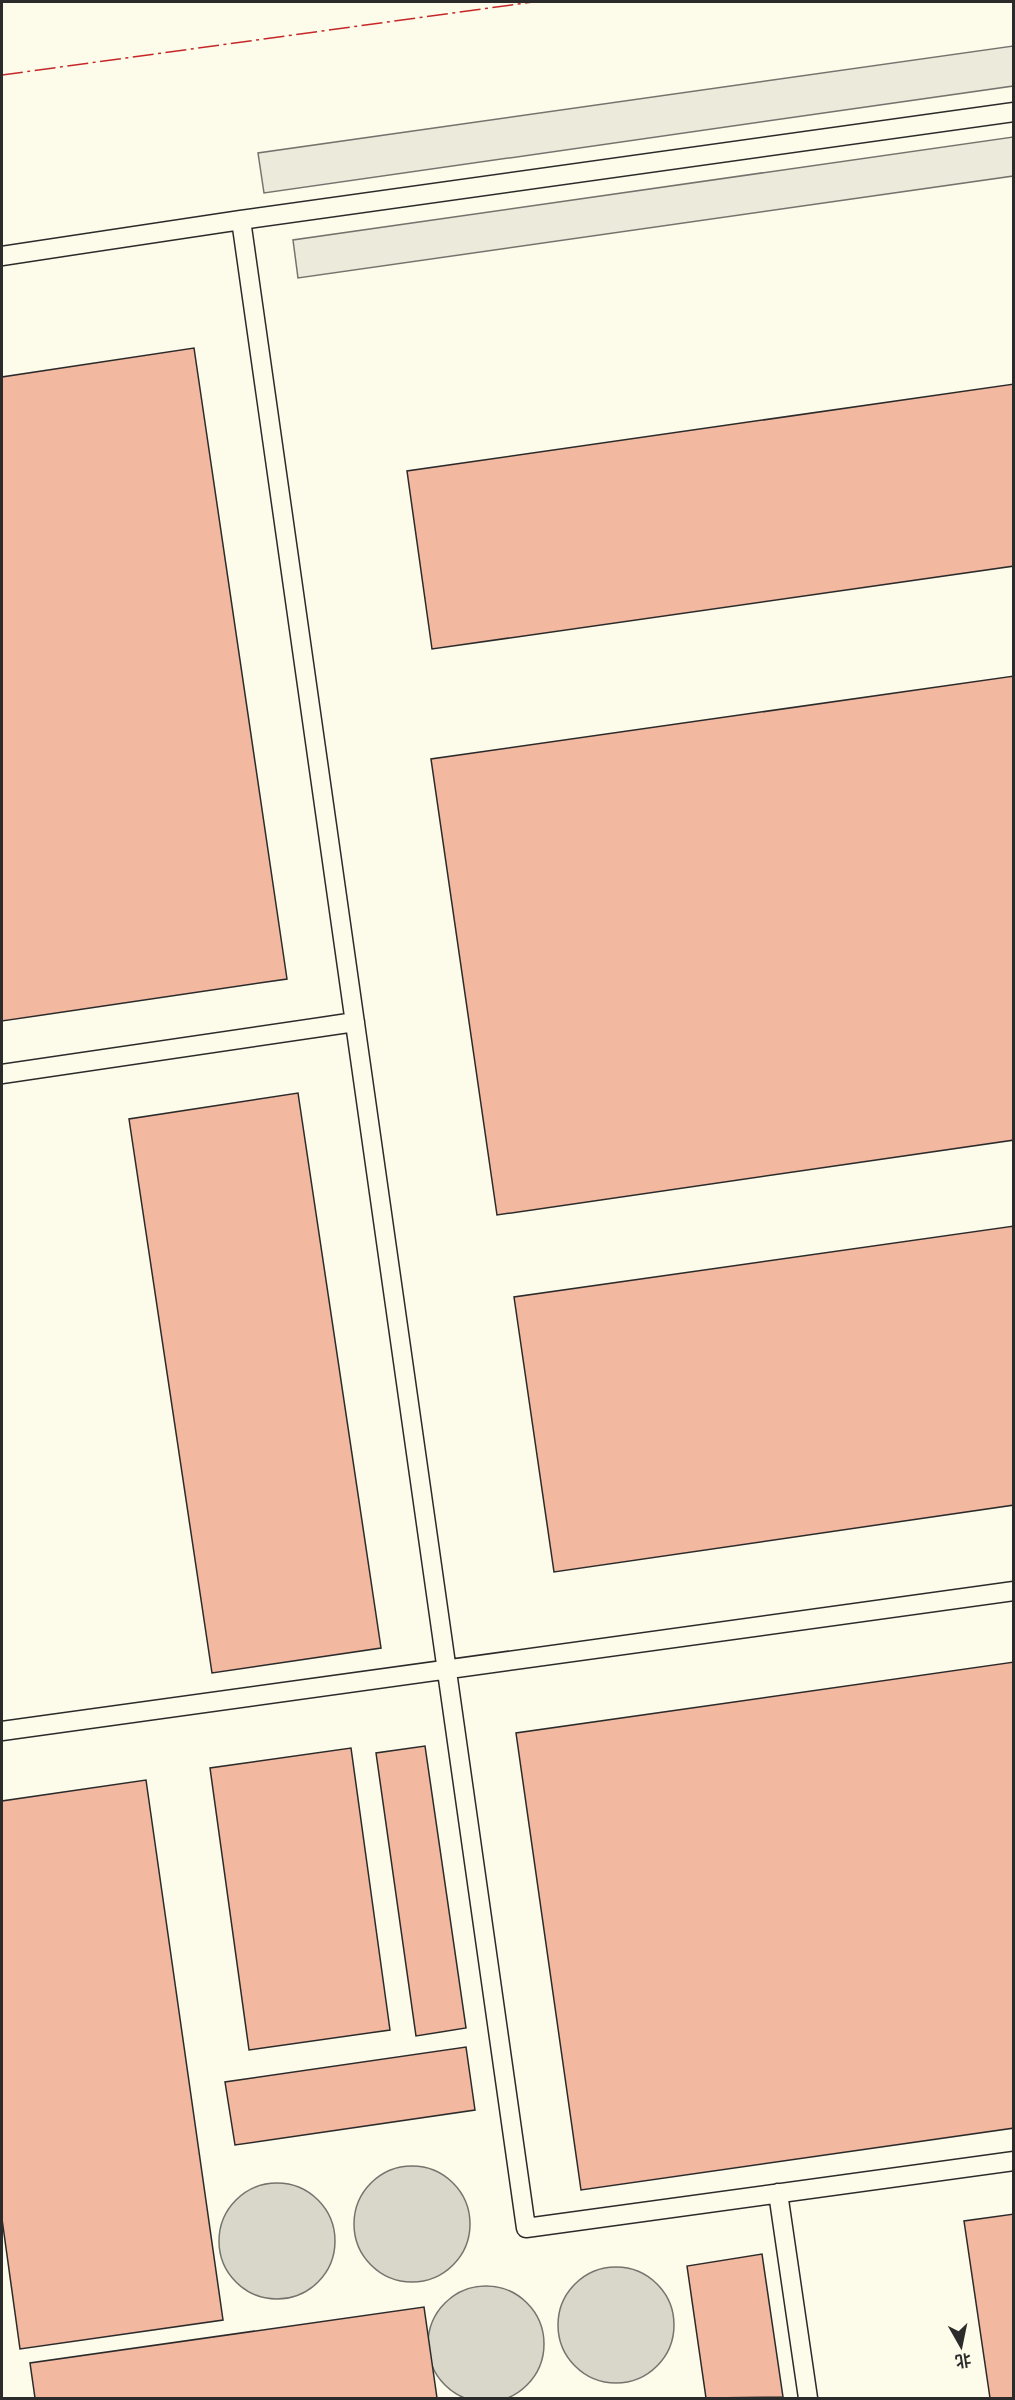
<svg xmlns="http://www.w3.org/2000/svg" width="1015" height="2400" font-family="Montserrat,'Noto Sans SC',sans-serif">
<rect width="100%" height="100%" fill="#fdfbea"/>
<path fill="#eceadb" stroke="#74746e" stroke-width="1.5" d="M1013,46v40l-749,107 -6,-40z
M1013,137v39l-715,102 -5,-38z"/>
<path fill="#d8d7c9" stroke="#74746e" stroke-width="1.5" d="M354 2224a58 58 0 1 1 116 0a58 58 0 1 1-116 0Z
M219 2241a58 58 0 1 1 116 0a58 58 0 1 1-116 0Z
M558 2325a58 58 0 1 1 116 0a58 58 0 1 1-116 0Z
M428 2344a58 58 0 1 1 116 0a58 58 0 1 1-116 0Z"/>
<path fill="#f2b8a0" stroke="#2b2b2b" stroke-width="1.5" d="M194,348l93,631 -285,42v-644z
M1014,384v182l-582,83 -25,-178z
M1014,676v464l-517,75 -66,-456z
M298,1093l83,555 -169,25 -83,-554z
M1014,1226v279l-460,67 -40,-275z
M1014,1662v466l-433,62 -65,-457z
M425,1746l41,282 -50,8 -40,-283z
M351,1748l39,282 -141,20 -39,-282z
M146,1780l77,540 -203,29 -18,-130v-418z
M466,2047l9,63 -240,35 -10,-63z
M1014,2214v184h-24l-26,-177z
M762,2254l21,143 -77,1 -19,-132z
M424,2307l13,91h-402l-5,-35z"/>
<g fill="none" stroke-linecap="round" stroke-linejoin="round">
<defs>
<path id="service" d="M241,220l285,2008 488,-67
M2,256l239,-36 773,-108
M2,1074l353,-52
M2,1731l1012,-140
M778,2193l30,205"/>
</defs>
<use href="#service" stroke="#2b2b2b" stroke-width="21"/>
<use href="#service" stroke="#fdfbea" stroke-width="18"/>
<path stroke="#c62828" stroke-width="1.5" stroke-dasharray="21 4.5 3 4.5" stroke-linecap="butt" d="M2,75l531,-73"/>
</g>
<rect width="1015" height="2400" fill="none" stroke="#2b2b2b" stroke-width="6"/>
<g transform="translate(961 2346) rotate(171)" stroke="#fdfbea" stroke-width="4.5" paint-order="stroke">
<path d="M0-4.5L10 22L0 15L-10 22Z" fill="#2b2b2b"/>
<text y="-9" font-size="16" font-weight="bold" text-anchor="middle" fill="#2b2b2b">北</text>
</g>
</svg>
